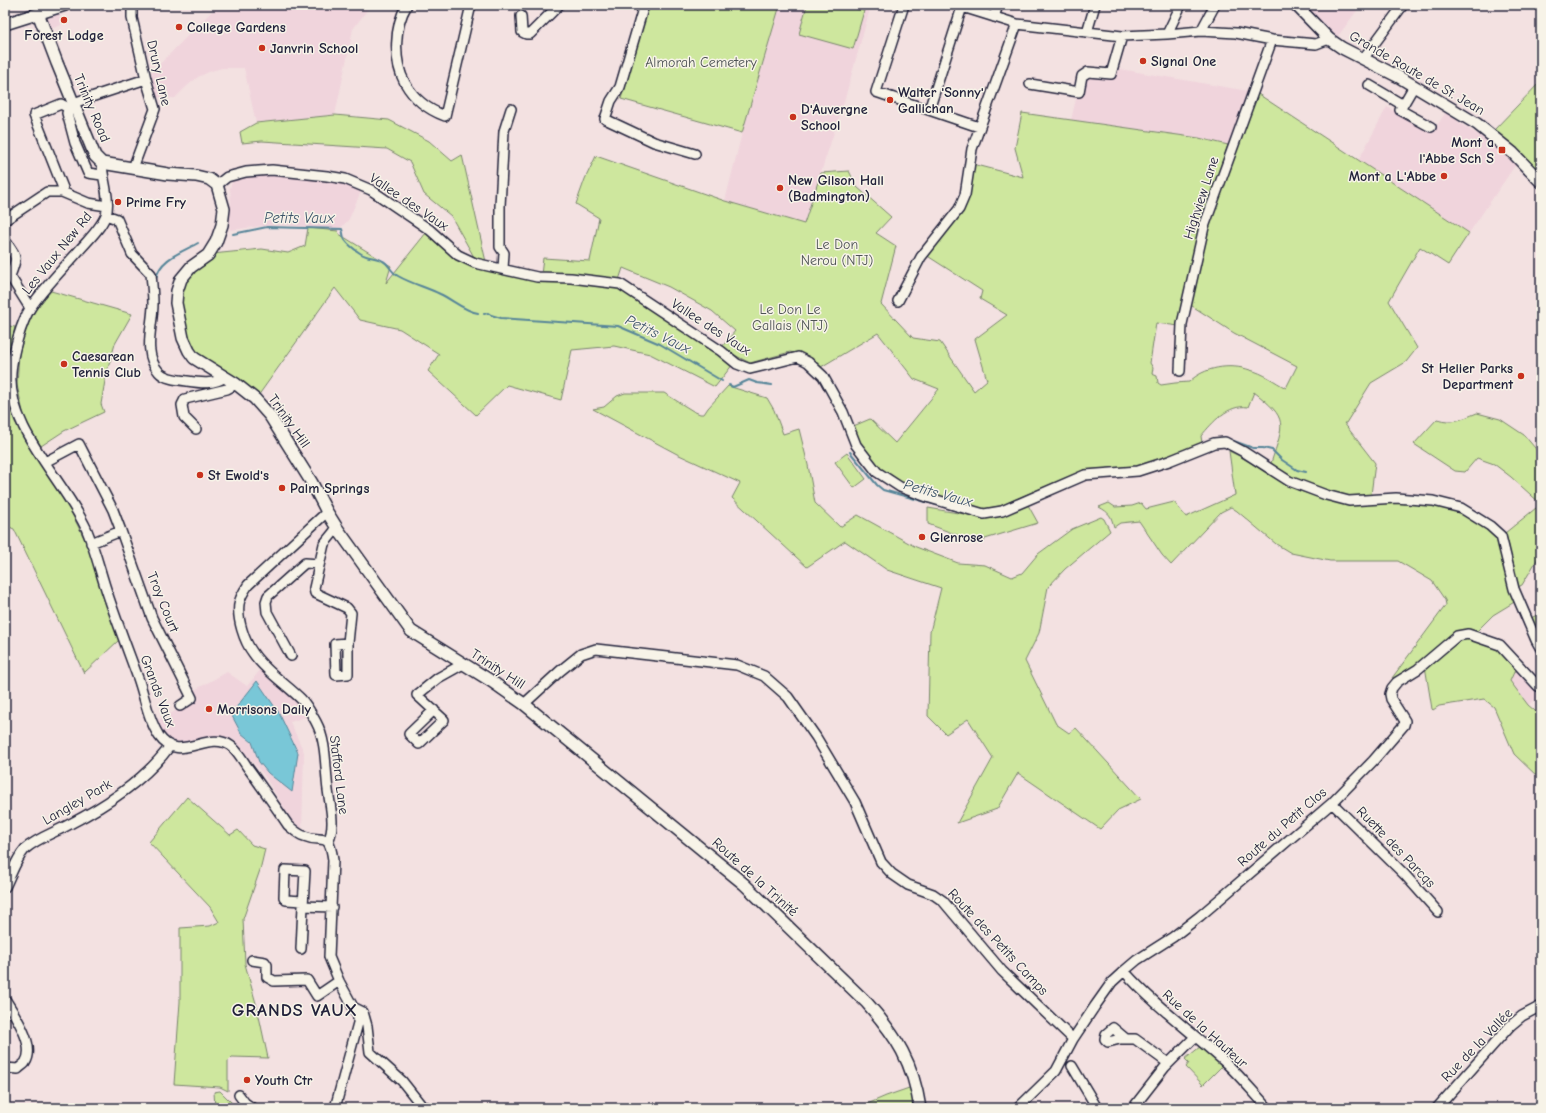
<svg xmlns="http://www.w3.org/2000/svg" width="1546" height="1113" font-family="'Comic Neue',sans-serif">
<rect width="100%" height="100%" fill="#f3e1e1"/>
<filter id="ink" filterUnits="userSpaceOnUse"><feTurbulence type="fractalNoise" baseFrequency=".025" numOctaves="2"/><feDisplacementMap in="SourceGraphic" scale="8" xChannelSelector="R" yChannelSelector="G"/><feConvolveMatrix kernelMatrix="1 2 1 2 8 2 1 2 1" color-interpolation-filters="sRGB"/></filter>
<g filter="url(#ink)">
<path fill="#f0d4dc" d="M218,5h153l-18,24 -18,86 -79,8 -12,-55h-22l-11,3 -13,6 -11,9 -12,12 -22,-1 -5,-21z
M780,5h91l-27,97 -40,122 -79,-23 17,-68z
M1304,5h57l-25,34z
M59,14l2,11 -13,5 -3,-7 3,-5z
M1083,69h37l128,22 -20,54 -29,-7 -128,-18z
M1387,107l46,25 14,-22 7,5 5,8 31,19 10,11 16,11 -47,69 -111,-72z
M278,174l68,9 16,6 -13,30 -11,12 -51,-6 -24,1 -33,4 -1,-14 2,-13 -1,-15 3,-9z
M1510,659l31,33v4l-13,9 -18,-24 5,-11z
M262,668l29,26 17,22 -18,6 14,30 -2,80 -6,-5 -33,-53 -30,-35 -30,-2 -19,7 -11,-3 -9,-6 -8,-14 33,-17 2,-12 36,-20 20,14z"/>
<path fill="#cee79e" stroke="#78846c" d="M647,5h133l-38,128 -121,-34z
M807,5h36l21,6 -11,38 -54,-15z
M1541,81v92l-47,-43z
M1255,92l214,141 -21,32 -28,-18 -31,54 28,47 -11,14 -35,21 -25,40h-2l31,40 -4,32c-8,1 -17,2 -25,1 -28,-4 -53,-17 -75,-33 13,-40 18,-44 -17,-71l-6,15c-20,-3 -35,15 -47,29l1,7 -22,10 -42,13 -54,4 -84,36 -16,3 -80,-24 -25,-17 -20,-25 -8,-16 19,-8 25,24 44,-54 -25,-10 -36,-46 -57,34 -15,-11 -16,-4 -40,11 -29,-15 14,-17 -23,-20 -43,-24 -46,-19 -4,12 -78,-5 2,-17 47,3 9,-43 -23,-14 9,-25 11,-23 129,45 79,23 17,-51 28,-2 8,16 34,30 -15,16 20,13 -15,58 32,34 27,4 34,49 13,-11 -12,-41 32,-24 -27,-16 2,-8 -56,-36 34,-43 13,-48 50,13 -8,-29 7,-35 177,25 29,7 -16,47 -11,36 -22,98 -23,-3 -6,40 3,5 -1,6 5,2 1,7 3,2 14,-2 14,-1c15,-15 41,-19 61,-12 13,3 25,12 36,18l11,-22 -63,-33 -45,-29 16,-73z
M335,115l54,5 40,21 23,20 10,-6 24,107 -12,-5 -23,-41 -27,-22 -14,-32 -23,-13 -125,-8 -20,2 -2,-11 16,-9z
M308,228l30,3 1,3 52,32 -5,17 40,-50 32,26 18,9 29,7 114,14 114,75 -18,23 -65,-33 -36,-8 -42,4 -11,50 -54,-15 -31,30 -48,-44 11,-17 -39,-25 -40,-9 -25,-32 -77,108 -53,-34 -15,-15 -11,-48 6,-17 7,-10 20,-18 50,-5 26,4 17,-7z
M51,291l81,23 -17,30 -9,31 -5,29 3,8 -40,19 -23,15 -16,-25 -8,-36 2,-32 6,-20 7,-19z
M5,310l4,16 6,1 -6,24 -2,27 2,27 6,17 51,80 23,46 30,92 -35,33 -70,-144 -9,-4z
M728,386l39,12 7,12 9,24 16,-5 9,36 7,38 25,24 18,-12 58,32 42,16 27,2 27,12 10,-4 16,-19 34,-25 29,-12 3,2 6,12 -45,38 -17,18 -9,46 -14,28 31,63 13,9 7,-5 65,71 -23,11 -18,19 -82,-56 -21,36 -40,14 36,-65 -25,-39 -22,15 -18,-18 2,-84 11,-44 -54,-18 -42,-29 -38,26 -75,-69 8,-15 -63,-29 -84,-45 11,-2 13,-11 8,-3h39l29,18 7,3h4l4,-6z
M1477,413l23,6 24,16 17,20v98l-19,32 -4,2c-8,-17 -6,-37 -13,-54l36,-29 -30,-27 -17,-13 -17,-6 -12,14 -10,-1 -41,-27 23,-25c16,5 25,0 40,-6z
M1229,451c27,12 51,35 80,43 10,3 22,7 32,9 19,2 39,-1 58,-1 33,1 75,9 97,36 7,10 7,27 10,38 2,9 5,17 10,25l-23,14 -18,18 -6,-3 -73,49 -4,-1 54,-73 -1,-5 -13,-19 -34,-20h-68l-39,-8 -15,-9 -39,-33 -6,-4 -10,5 -50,53 -9,-10 -23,-34 -19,2 -6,4c-3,-11 -4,-14 -15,-20l10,-4 6,4 17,-1 9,-3 5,6 28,-7 12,15 49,-22z
M847,453l19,26 -12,9 -19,-26z
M1028,505l10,18 -53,16 -1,3 -16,-3 -40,-15v-16l54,9 20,-2z
M1541,613v23l-10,-18z
M1467,637c24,7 37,8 48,33l-5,11 18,24 13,11v64l-27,-26 -20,-47 -10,-8 -45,7 -6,4 -1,-1 -7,-43 33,-28z
M187,797l43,38 8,-5 14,15 13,4 -5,21 -17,49 2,45 12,43 11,51 -36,-1 -4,4v30l-8,-4 -46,-3 6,-82v-74l30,-2 9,-4 -9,-15 -61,-65z
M1201,1046l22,19 -20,20 -17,-18 3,-4 -4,-4z
M912,1087l4,21h-58l28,-12z
M220,1091l17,17h-22l-1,-16z"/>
<path fill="#79c7d7" stroke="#568599" d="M257,681l22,32 19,40 -6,39 -24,-19 -9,-11 -7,-20 -11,-9 -10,-19z"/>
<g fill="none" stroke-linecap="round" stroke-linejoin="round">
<path stroke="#568599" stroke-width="2" d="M233,234l34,-7 75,2c1,3 1,6 2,9 2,5 11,12 16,15 8,6 15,3 23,8 6,3 8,11 15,15 14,8 28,11 42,18 13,6 24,17 38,19
M156,279c3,-20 26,-27 42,-36
M484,314l4,-1 3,2 10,3 117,8 42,18 62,37
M729,385l4,2 16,-7 8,3 15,2
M1231,440l22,8h10l9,2 10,10 15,10 9,2
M850,452l27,33 6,5 75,21"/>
<defs>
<path id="minor" d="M132,5v13l14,61 9,30 -22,59
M407,5c-13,21 -14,56 -2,78 9,16 24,27 40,33l26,-111
M644,5l-24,82 -9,14 -6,18 49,23 41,12
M904,5l-28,87 103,35
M956,5l61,19 105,12 45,-2 34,-3 35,2 36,7 44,4 13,-5
M521,16l1,16 4,2h4l29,-29
M994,17l4,-12
M1201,31l14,-26
M1087,32l8,-27
M1167,34l14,-29
M1363,59l40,-54
M1030,84l49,8 3,-16 6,-4 23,2 11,-38
M1369,85l34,20
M1414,86l-14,24 31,17
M73,103l73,-24
M75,107l-5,2 -3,4 8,30 13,30 14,2
M929,110l33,-103
M102,163c0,15 9,37 4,52 -6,15 -20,27 -30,39 -15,17 -32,34 -45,53 -10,15 -19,48 -20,66 -4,55 52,106 75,155 8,19 13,39 19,58 10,31 22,62 33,92 7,20 10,41 21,58 20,29 49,-7 72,10 7,5 12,15 17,22 14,19 27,38 40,57 5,4 9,9 16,11 19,8 25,-6 29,24l-4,97 10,24 19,35v7l-23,85
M217,185l10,-8 19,-5 26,-2 55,6 18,3 26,11 59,40 28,25 17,8 62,14 34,1 49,6 101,67 16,13 13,5 48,-12 10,5 15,14 20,36 13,33 21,27 23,15 30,11 54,16 18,-3 83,-36 53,-4 31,-10 45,-18 11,-1 19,10 45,29 37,14 23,6 47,-3 37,3 28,7 29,18 11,10 13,53 22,51 5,9
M62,192l1,-4 -29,-73 27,-11 9,5
M106,215l11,4 15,35 19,20c1,10 2,20 2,30 0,22 -11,49 6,68 6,7 19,8 28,9 13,2 27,4 38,-4
M5,220l42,-28h15l26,11 19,3
M5,240c12,18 13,16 5,36l20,32
M503,269l1,-16 -4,-6v-41l4,-75 7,-22
M898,301l23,-44 38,-48 6,-14 7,-46 45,-125
M1180,371l2,-47 22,-97 68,-187
M196,429l-12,-12 -2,-12 3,-6 42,-10 9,-5
M45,462l34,-18 34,66 8,21
M327,512l-79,73c-4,6 -8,12 -9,19 -2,15 5,37 14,49 12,18 33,31 48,46 6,6 11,16 15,23 11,20 9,46 12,68 2,16 8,37 0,51
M337,528l-13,16 -10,44 1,5 32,15 4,5 -3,30v31l-12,1 -1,-31 13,-1
M91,543l30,-12 31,87 40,80 -12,8
M291,656l-24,-44 -1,-10 2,-6 37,-33 14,1
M524,704l36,-33 21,-17 15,-5 141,16 27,11 24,21 28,40 39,65 26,60 11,12 16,11 25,9 10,7 59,70 71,68
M434,710l-25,24 10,10 25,-24 -27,-25 21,-17 25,-14
M1332,803l73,72 33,37
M5,887c6,-12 11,-28 20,-38 12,-11 31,-17 45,-25 37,-19 75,-44 100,-78
M303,901l-17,-1 -2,-3 1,-27 20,1 -2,35 29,1
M301,949l2,-43
M252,960l13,2 2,3v12l7,4 33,-1 10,16 22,-15
M1124,971c31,35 68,61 102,92 15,14 28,30 42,45
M5,999c9,15 32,47 20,64 -2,2 -5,4 -7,6l-13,-1
M353,1007l10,5 4,14 3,26 32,29 19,24 8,3
M1126,1039l-13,-11 -7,6 -1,5 3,3 12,-3h15l33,24
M1072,1066l25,42
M239,1095l6,8 7,5
M1018,1108l38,-37 17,-32 22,-33 17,-24 12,-11 13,-11 36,-23 27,-21 132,-113 41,-42 31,-36 1,-4 -14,-22 -1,-5 2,-6 5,-6 21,-13 39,-33 11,-2 32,11 38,41 3,1
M1133,1108l32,-41 30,-30
M1437,1108l73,-82 12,-10 19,-10"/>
<path id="major" d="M1296,5l33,34 13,9 57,29 78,47 36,29 28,29
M38,13l19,50 38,93 7,7 66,11 28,2 13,3 8,6 7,24 -2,16 -6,17 -8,13 -17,12 -10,12 -4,12 -1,12 7,35 6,13 5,7 42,26 19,15 15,17 42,67 15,29 10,16 74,103 80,50 33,23 220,180 123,119c30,34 46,59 53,105
M5,24l60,-19"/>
</defs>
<use href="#minor" stroke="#22223b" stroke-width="12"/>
<use href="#major" stroke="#22223b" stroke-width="14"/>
<use href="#minor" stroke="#f7f3e8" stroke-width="9"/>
<use href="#major" stroke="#f7f3e8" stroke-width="11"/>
</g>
</g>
<g fill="#c8321e" stroke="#f7f3e8" stroke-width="1.5">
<circle cx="64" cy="20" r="4"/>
<circle cx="179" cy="27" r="4"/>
<circle cx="262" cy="48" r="4"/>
<circle cx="1143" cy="61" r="4"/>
<circle cx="890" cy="100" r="4"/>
<circle cx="793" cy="117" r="4"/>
<rect x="1498" y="146" width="8" height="8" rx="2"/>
<circle cx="1444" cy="176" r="4"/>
<circle cx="780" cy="188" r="4"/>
<circle cx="118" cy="202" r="4"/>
<circle cx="64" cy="364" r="4"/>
<circle cx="1521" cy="376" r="4"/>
<circle cx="200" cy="475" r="4"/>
<circle cx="282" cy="488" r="4"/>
<circle cx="922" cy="537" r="4"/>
<circle cx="209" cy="709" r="4"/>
<circle cx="247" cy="1080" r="4"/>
</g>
<g text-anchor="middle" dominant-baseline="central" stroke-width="3" stroke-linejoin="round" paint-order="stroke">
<g font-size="14" font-weight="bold" fill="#22223b" stroke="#f7f3e8" text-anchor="start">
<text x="187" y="27">College Gardens</text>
<text x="64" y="35" text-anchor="middle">Forest Lodge</text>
<text x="270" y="48">Janvrin School</text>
<text x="1151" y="61">Signal One</text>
<text x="898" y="92">Walter 'Sonny'<tspan x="898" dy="16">Gallichan</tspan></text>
<text x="801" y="109">D'Auvergne<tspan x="801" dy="16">School</tspan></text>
<text x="1494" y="142" text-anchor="end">Mont a<tspan x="1494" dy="16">l'Abbe Sch S</tspan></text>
<text x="1436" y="176" text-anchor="end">Mont a L'Abbe</text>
<text x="788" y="180">New Gilson Hall<tspan x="788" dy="16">(Badmington)</tspan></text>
<text x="126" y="202">Prime Fry</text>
<text x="72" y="356">Caesarean<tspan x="72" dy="16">Tennis Club</tspan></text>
<text x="1513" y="368" text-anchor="end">St Helier Parks<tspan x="1513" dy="16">Department</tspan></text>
<text x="208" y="475">St Ewold's</text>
<text x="290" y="488">Palm Springs</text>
<text x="930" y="537">Glenrose</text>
<text x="217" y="709">Morrisons Daily</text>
<text x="255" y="1080">Youth Ctr</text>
</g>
<g font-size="14" fill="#4d5354" stroke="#f7f3e8">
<text x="701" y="62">Almorah Cemetery</text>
<text x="837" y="244">Le Don<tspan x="837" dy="16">Nerou (NTJ)</tspan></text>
<text x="790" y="309">Le Don Le<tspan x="790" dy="16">Gallais (NTJ)</tspan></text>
</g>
<g font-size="14" fill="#22223b" stroke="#f7f3e8">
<text transform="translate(159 73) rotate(77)">Drury Lane</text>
<text transform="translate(1417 73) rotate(30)">Grande Route de St. Jean</text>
<text transform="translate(92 108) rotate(67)">Trinity Road</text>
<text transform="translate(1201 198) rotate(-72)">Highview Lane</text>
<text transform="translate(409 202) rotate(34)">Vallee des Vaux</text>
<text transform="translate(57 253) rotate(-51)">Les Vaux New Rd</text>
<text transform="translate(711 327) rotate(33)">Vallee des Vaux</text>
<text transform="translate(289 421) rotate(55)">Trinity Hill</text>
<text transform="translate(163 602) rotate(68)">Troy Court</text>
<text transform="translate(498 669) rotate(33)">Trinity Hill</text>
<text transform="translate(158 691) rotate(69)">Grands Vaux</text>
<text transform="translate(339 775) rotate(83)">Stafford Lane</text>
<text transform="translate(77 802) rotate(-30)">Langley Park</text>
<text transform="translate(1282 827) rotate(-41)">Route du Petit Clos</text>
<text transform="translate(1396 847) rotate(46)">Ruette des Parcqs</text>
<text transform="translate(755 877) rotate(42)">Route de la Trinité</text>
<text transform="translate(998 942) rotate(47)">Route des Petits Camps</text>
<text transform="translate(1205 1029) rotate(42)">Rue de la Hauteur</text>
<text transform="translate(1477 1045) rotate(-46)">Rue de la Vallée</text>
</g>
<g font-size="15" font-style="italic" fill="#3c546a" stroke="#f7f3e8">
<text x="299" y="218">Petits Vaux</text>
<text transform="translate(658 334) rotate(26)">Petits Vaux</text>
<text transform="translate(938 493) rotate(15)">Petits Vaux</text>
</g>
<g font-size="18" font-weight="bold" letter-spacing="1" fill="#22223b" stroke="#f7f3e8">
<text x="295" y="1010">GRANDS VAUX</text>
</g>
</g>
<rect width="1546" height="1113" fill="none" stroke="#f7f3e8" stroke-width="20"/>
<rect x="10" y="10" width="1526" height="1093" fill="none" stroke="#22223b" stroke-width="1.5" filter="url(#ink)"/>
</svg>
